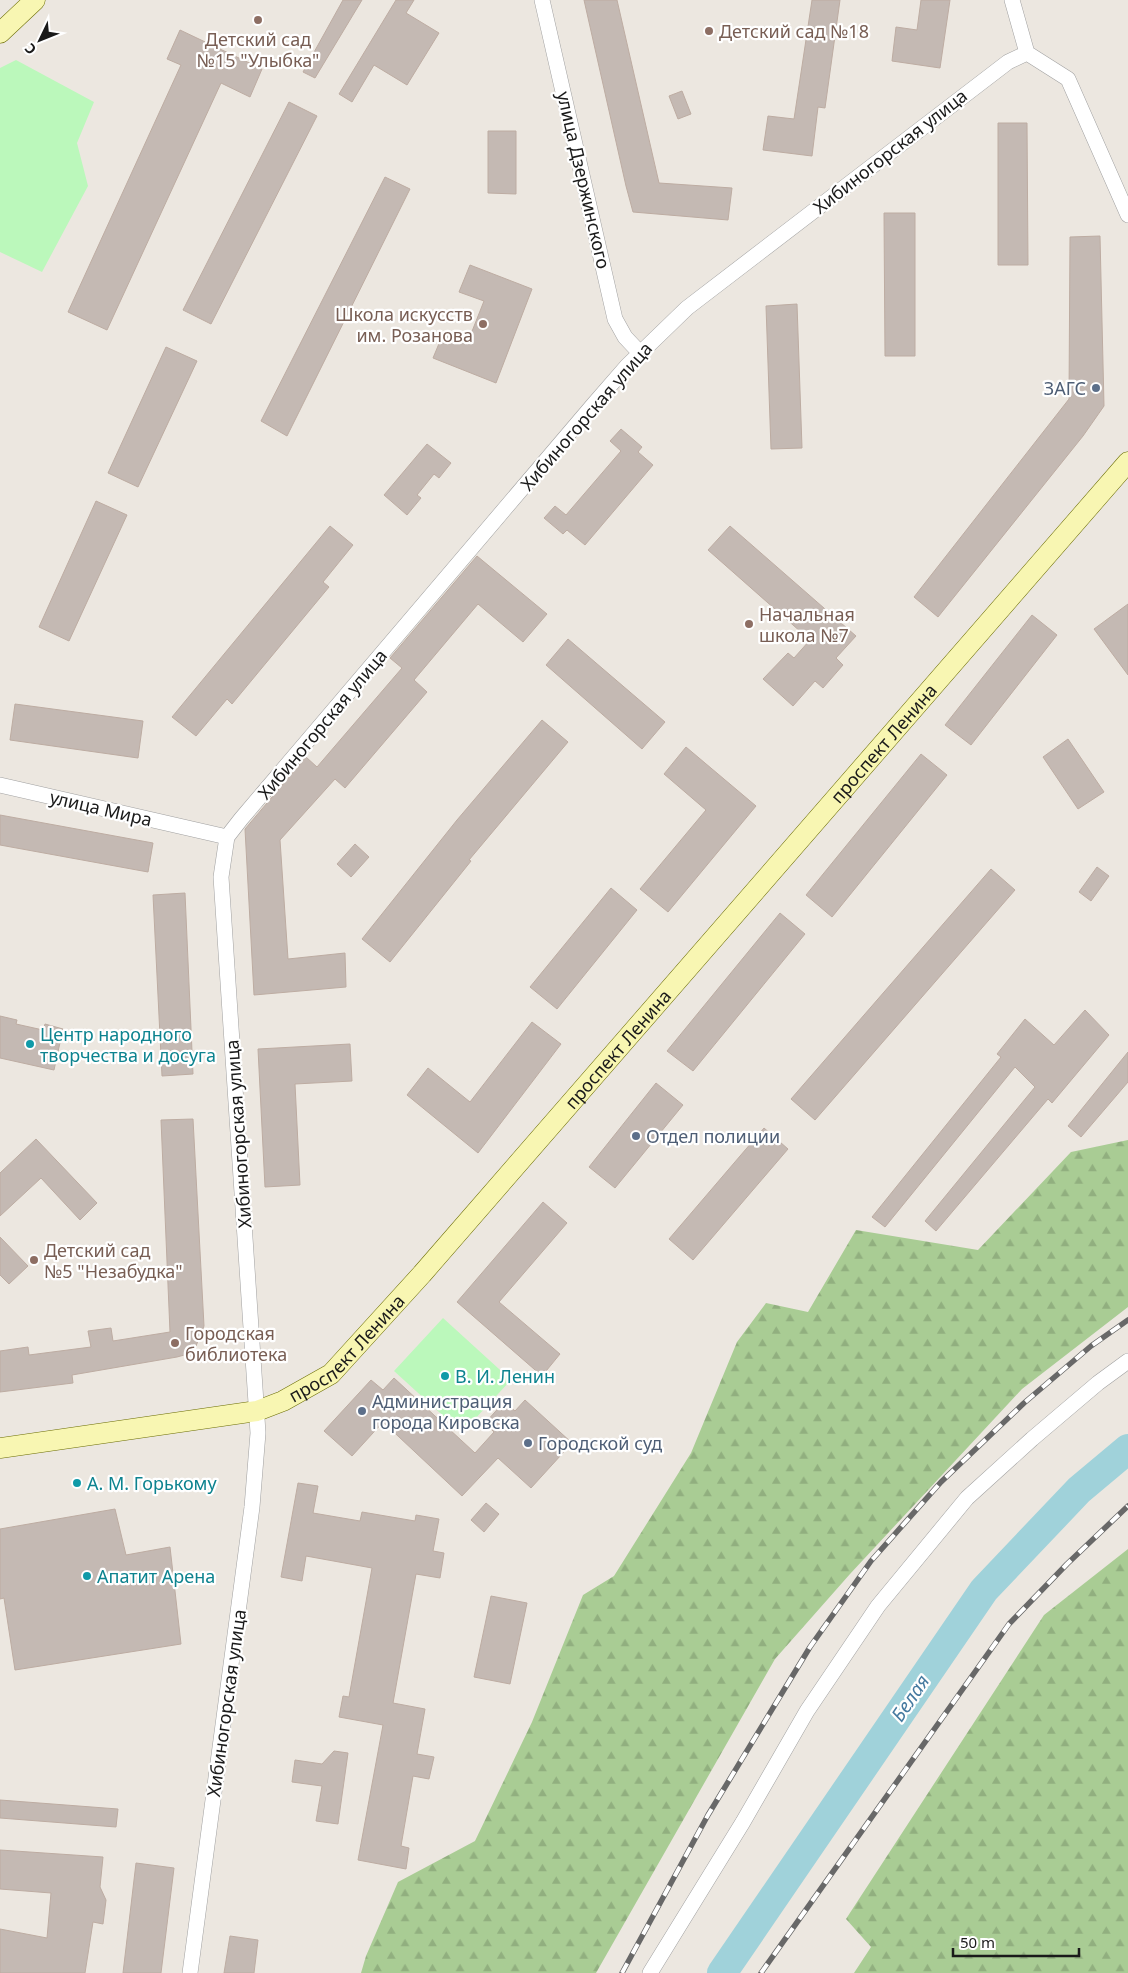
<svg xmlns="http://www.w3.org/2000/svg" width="1128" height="1973" font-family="'Noto Sans',sans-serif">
<defs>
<pattern id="forest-firs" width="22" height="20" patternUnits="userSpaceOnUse" patternTransform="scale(1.25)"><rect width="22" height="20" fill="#a9cc94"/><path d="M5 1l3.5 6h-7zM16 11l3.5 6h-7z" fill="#91af7f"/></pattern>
</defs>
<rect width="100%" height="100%" fill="#ece7e0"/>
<path fill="url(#forest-firs)" d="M1128,1140v167l-106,82 -172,185 -75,85 -179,314h-235l5,-17 32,-74 77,-41 57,-119 51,-127 31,-19 77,-123 46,-111 29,-39 42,9 48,-82 122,20 93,-98z
M1128,1549v424h-274l17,-26 -25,-28 198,-304z"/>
<path fill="#bbf8bb" d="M16,60l78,42 -17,41 11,43 -46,86 -42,-20v-184z
M443,1318l68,62 -49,53 -68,-62z"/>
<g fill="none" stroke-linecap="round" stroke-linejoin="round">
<path stroke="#a0d2da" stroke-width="30" d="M722,1973l262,-383 95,-100 49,-41"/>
</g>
<path fill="#c4b9b3" stroke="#bdaca2" d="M343,0h19l-47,78 -12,-6z
M396,0h18l-8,13 33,20 -32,52 -33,-20 -22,37 -13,-8z
M584,0h33l42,183 73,5 -4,32 -95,-8 -7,-26z
M812,0h28l-15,108 -7,-1 -6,49 -49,-6 5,-34 26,3z
M921,0h29l-10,68 -48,-7 4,-34 21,3z
M180,30l82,39 -12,28 -29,-14 -114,247 -39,-18 113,-247 -14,-6z
M682,91l9,23 -13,5 -9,-23z
M289,102l28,14 -106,208 -28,-14z
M998,123h29l1,142h-30z
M488,131h28v63l-28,-1z
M385,177l25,12 -123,247 -26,-15z
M884,213h31v143h-30z
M1100,236l4,170 -21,30 -145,181 -24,-20 155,-198 1,-162z
M470,265l62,24 -36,94 -63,-25 10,-24 24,10 17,-43 -25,-9z
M797,304l5,144 -31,1 -5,-143z
M166,347l31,14 -59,126 -30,-14z
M621,429l21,18 -4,5 15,13 -68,80 -18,-15 -4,4 -19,-16 11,-12 11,9 55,-64 -11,-10z
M427,444l24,19 -12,15 -5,-4 -17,21 4,3 -14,17 -23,-20z
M96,501l31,14 -58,126 -30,-14z
M330,526l23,19 -30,37 6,5 -97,117 -5,-5 -31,37 -24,-19z
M730,526l126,110 -20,22 7,7 -20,23 -8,-7 -22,25 -30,-27 25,-26 6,5 16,-18 -102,-90z
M477,556l70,58 -24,28 -45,-38 -64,76 13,12 -82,96 -10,-9 -55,61 8,119 57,-6 1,34 -92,8 -9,-166 61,-72 11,10 85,-99 -12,-10z
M1128,604v71l-34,-46z
M1032,615l25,20 -86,110 -26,-20z
M568,639l97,83 -23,27 -96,-84z
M15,704l128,17 -5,37 -128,-18z
M542,720l26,22 -99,118 2,1 -81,101 -28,-23 95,-119z
M1068,739l36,53 -26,17 -35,-52z
M686,747l70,59 -88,106 -28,-23 66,-79 -42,-36z
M921,754l26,21 -115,142 -26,-22z
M0,815l153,28 -5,29 -148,-27z
M355,844l14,13 -18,20 -14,-13z
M1097,867l12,9 -18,25 -12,-9z
M991,869l24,21 -200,230 -24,-21z
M611,888l26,22 -80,99 -27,-22z
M185,893l8,181 -31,2 -9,-181z
M780,913l25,21 -112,137 -26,-20z
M1085,1010l24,25 -57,68 -4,-4 -112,132 -11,-10 110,-134 -20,-20 -130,160 -13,-10 129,-160 -4,-3 28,-35 29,26z
M0,1016l17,4 -1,4 27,6 2,-6 18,5 -9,41 -54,-12z
M532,1022l29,22 -83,109 -71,-58 21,-27 42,34z
M350,1044l2,37 -57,3 5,101 -35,2 -7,-138z
M1128,1052v30l-47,55 -13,-11z
M656,1083l27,22 -68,83 -26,-21z
M193,1119l11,207 -8,20 -8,8 -11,3 -105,18 1,8 -73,9v-41l28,-4 1,8 62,-8 -3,-16 23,-3 2,13 57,-9 -9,-212z
M764,1128l24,21 -95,111 -24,-21z
M36,1139l61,64 -17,17 -39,-42 -41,38v-43z
M543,1202l24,21 -68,79 61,52 -18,22 -85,-74z
M0,1237l28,29 -19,18 -9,-9z
M394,1378l81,75 19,-21 -9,-9 19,-21 11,9 10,-11 47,43 -41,45 -33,-30 -36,38 -79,-74 -31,34 -28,-25 47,-51 12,10z
M298,1483l20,3 -5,27 47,8 2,-9 53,9 1,-6 23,4 -6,32 11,2 -4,25 -24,-4 -23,129 32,6 -8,45 17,3 -5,22 -16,-3 -12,70 8,2 -3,21 -48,-9 25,-135 -44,-8 4,-21 6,1 23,-129 -66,-12 -4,25 -21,-4z
M486,1503l13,11 -15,18 -13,-12z
M115,1509l11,46 44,-8 11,97 -166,26 -11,-72 -4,1v-70z
M491,1596l36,7 -17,81 -36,-7z
M334,1751l14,2 -10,71 -22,-3 6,-35 -30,-4 3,-22 27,4z
M0,1800l118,9 -2,18 -116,-9z
M0,1850l103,7 -3,30 6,13 -3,24 -10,-2 -8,51h-85v-44l47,9 4,-45 -51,-4z
M136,1863l38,5 -13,105h-38z
M230,1936l28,4 -4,33h-30z"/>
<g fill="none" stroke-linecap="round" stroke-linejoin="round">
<defs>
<path id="street" d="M542,0l73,319 10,18 15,16
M1012,0l15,53
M0,785l227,52
M190,1973l62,-466 6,-74 -37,-556 6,-40 14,-18 352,-414 34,-39 60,-58 321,-246 19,-9 41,26 60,136
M650,1973l93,-151 64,-111 71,-105 89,-108 65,-59 66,-56 30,-22"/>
<g id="secondary">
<path d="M0,33l35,-33"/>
<path id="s1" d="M0,1448l257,-37 26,-10 48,-27 91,-100 706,-812"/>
</g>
</defs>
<use href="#street" stroke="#a1a1a1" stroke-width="16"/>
<use href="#secondary" stroke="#6b6d05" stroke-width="21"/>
<use href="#street" stroke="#fff" stroke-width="15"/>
<use href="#secondary" stroke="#f8f6b2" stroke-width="20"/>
<defs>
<path id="rail" d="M622,1973l86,-158 102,-168 61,-86 70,-79 83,-79 67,-57 37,-26
M761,1973l248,-349 58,-60 61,-58"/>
</defs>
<use href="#rail" stroke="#686868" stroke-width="5.5"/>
<use href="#rail" stroke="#fff" stroke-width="4" stroke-dasharray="11" stroke-linecap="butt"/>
</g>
<g fill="#8d6e63" stroke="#fff" stroke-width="2">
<circle cx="258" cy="20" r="5"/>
<circle cx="709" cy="31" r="5"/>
<circle cx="483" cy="324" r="5"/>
<circle cx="749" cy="624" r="5"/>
<circle cx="34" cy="1260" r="5"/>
<circle cx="175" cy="1343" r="5"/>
</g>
<g fill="#5c6f8a" stroke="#fff" stroke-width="2">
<circle cx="1096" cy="388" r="5"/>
<circle cx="636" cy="1136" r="5"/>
<circle cx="362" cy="1411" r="5"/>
<circle cx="528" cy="1443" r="5"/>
</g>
<g fill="#0f9aa8" stroke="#fff" stroke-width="2">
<circle cx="30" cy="1044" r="5"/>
<circle cx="445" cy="1376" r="5"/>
<circle cx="77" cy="1483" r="5"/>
<circle cx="87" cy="1576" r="5"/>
</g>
<g text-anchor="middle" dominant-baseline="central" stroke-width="4.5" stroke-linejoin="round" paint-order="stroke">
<g font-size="18" fill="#785e54" stroke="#fff" text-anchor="start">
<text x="719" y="31">Детский сад №18</text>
<text x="258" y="39" text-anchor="middle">Детский сад<tspan x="258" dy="21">№15 "Улыбка"</tspan></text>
<text x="473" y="314" text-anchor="end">Школа искусств<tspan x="473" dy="21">им. Розанова</tspan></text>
<text x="759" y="614">Начальная<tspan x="759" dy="21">школа №7</tspan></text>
<text x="44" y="1250">Детский сад<tspan x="44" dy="21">№5 "Незабудка"</tspan></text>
<text x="185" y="1333">Городская<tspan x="185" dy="21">библиотека</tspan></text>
</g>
<g font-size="18" fill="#1a1a1a" stroke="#fff">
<text transform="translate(890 151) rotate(-38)">Хибиногорская улица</text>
<text transform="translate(584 180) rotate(77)">улица Дзержинского</text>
<text transform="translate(586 416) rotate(-49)">Хибиногорская улица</text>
<text transform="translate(322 724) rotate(-50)">Хибиногорская улица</text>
<text stroke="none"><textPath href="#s1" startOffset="1181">проспект Ленина</textPath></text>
<text transform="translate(101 808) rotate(13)">улица Мира</text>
<text stroke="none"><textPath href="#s1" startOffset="776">проспект Ленина</textPath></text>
<text transform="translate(238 1134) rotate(-94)">Хибиногорская улица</text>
<text stroke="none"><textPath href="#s1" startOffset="371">проспект Ленина</textPath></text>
<text transform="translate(226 1703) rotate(-82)">Хибиногорская улица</text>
</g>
<g font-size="18" fill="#4e5e75" stroke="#fff" text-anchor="start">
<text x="1086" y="388" text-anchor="end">ЗАГС</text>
<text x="646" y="1136">Отдел полиции</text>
<text x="372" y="1401">Администрация<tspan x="372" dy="21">города Кировска</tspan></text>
<text x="538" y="1443">Городской суд</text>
</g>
<g font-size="18" fill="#0d838f" stroke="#fff" text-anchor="start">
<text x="40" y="1034">Центр народного<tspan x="40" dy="21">творчества и досуга</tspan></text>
<text x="455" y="1376">В. И. Ленин</text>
<text x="87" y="1483">А. М. Горькому</text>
<text x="97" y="1576">Апатит Арена</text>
</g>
<g font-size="19" font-style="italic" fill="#467aa0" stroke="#fff">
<text transform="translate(910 1698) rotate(-56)">Белая</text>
</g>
</g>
<g transform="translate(40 40) rotate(227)" stroke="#ffffff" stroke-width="4" paint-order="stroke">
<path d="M0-4L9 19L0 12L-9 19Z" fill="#1a1a1a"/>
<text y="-8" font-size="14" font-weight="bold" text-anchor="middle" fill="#1a1a1a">С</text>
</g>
<path d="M953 1948v8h126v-8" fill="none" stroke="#1a1a1a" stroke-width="2.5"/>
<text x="960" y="1948" font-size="15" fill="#1a1a1a" stroke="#ffffff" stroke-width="4" paint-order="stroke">50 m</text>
</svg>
